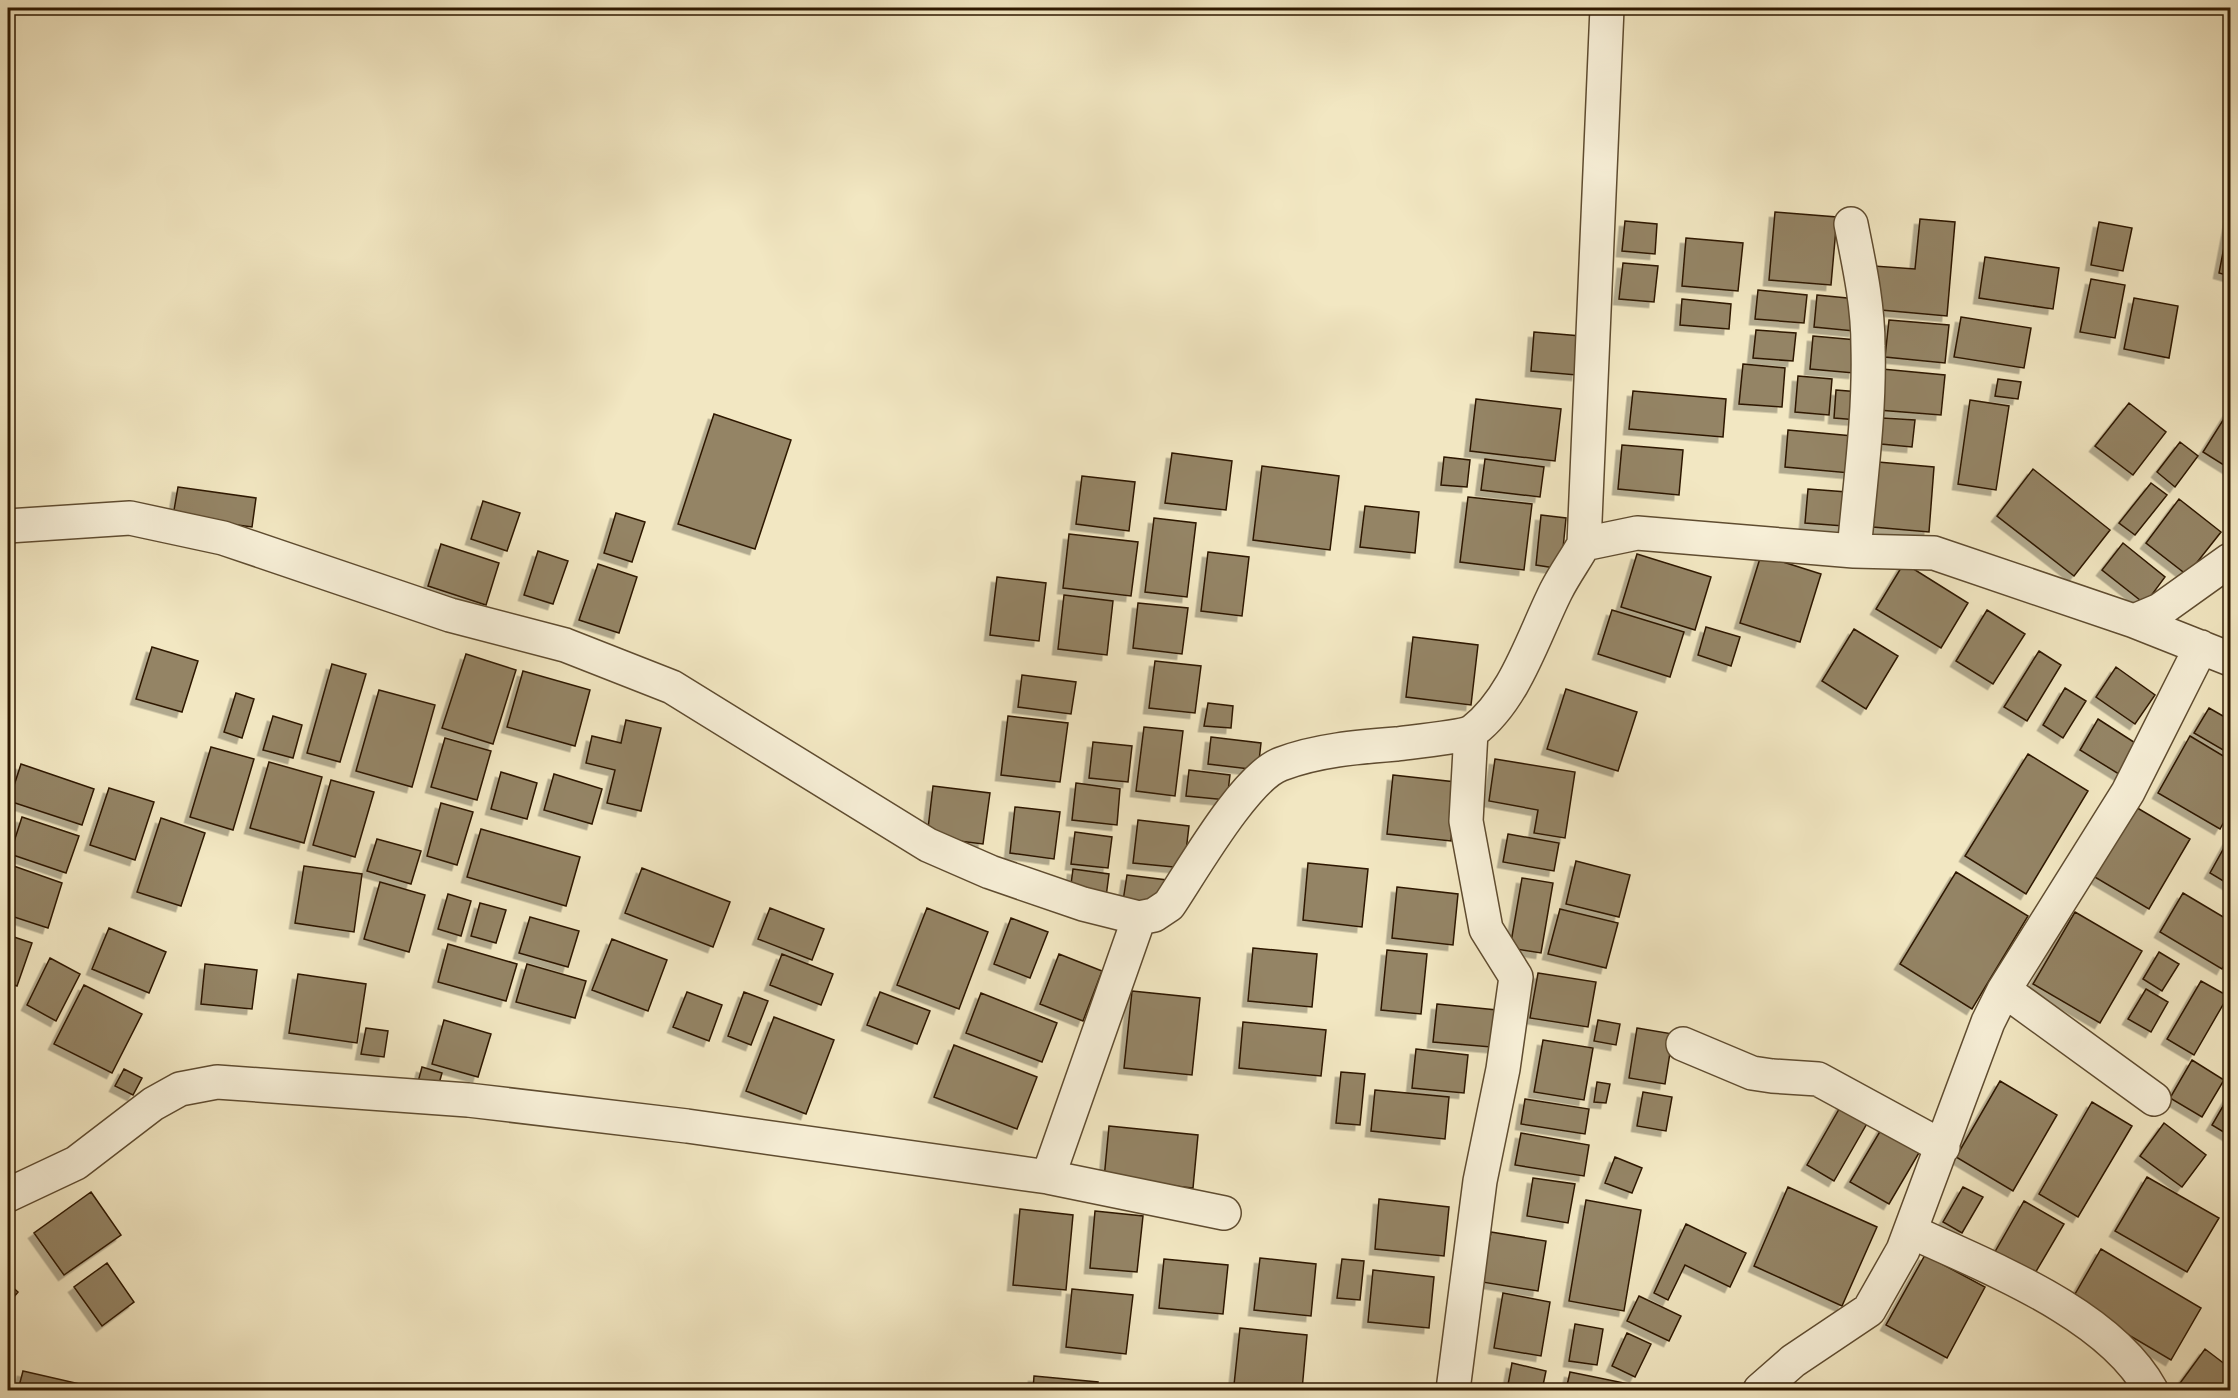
<svg xmlns="http://www.w3.org/2000/svg" width="2238" height="1398" font-family="'Gentium Book Plus',serif">
<defs>
<filter id="shadow"><feDropShadow dx="-5.5" dy="5.5" stdDeviation="0" flood-color="#0004"/></filter>
</defs>
<rect width="100%" height="100%" fill="#f2e7c2"/>
<filter id="stains"><feTurbulence type="fractalNoise" baseFrequency=".00333" numOctaves="4"/><feColorMatrix values="0 0 0 0 .2 0 0 0 0 .09 0 0 0 0 .02 0 0 0 .5 -.17"/></filter>
<radialGradient id="worn" r=".72"><stop offset=".6" stop-color="#630" stop-opacity="0"/><stop offset="1" stop-color="#630" stop-opacity=".3"/></radialGradient>
<path fill="#948465" stroke="#2e1900" stroke-width="1.5" filter="url(#shadow)" d="M1775,212l62,5 -6,68 -62,-5z
M2230,216v60l-11,-3z
M1920,219l35,3 -8,94 -77,-7 4,-43 41,3z
M1625,221l32,3 -2,30 -33,-3z
M2099,222l33,6 -9,43 -32,-6z
M1686,238l57,5 -5,48 -56,-5z
M1985,257l74,11 -6,41 -74,-11z
M1623,263l35,3 -4,36 -35,-3z
M2091,279l34,6 -10,53 -35,-6z
M1758,290l49,5 -3,28 -49,-4z
M1817,295l40,4 -3,32 -40,-4z
M2134,298l44,8 -9,52 -45,-9z
M1682,299l49,5 -2,25 -49,-4z
M1961,317l70,11 -7,40 -70,-11z
M1889,320l60,5 -4,38 -60,-6z
M1756,330l40,3 -3,28 -40,-3z
M1534,332l47,4 -4,39 -46,-4z
M1813,336l44,4 -3,33 -44,-4z
M1743,364l42,4 -3,39 -43,-3z
M1882,369l63,6 -4,40 -63,-5z
M1798,376l34,3 -3,36 -34,-3z
M1998,379l23,3 -3,17 -23,-3z
M1836,390l24,2 -2,28 -24,-2z
M1633,391l93,8 -3,38 -94,-8z
M1476,399l85,10 -6,52 -85,-10z
M1970,400l39,6 -13,84 -38,-6z
M2129,403l37,29 -33,43 -38,-29z
M2230,409v60l-27,-17z
M714,414l77,26 -36,109 -77,-25z
M1883,418l32,2 -3,27 -31,-3z
M1788,430l65,6 -3,37 -65,-6z
M2180,442l18,14 -23,31 -18,-15z
M1622,445l61,5 -4,45 -61,-6z
M1172,453l60,8 -6,49 -61,-7z
M1444,457l26,3 -3,27 -26,-2z
M1485,459l59,8 -4,30 -59,-7z
M1878,462l56,5 -5,65 -56,-5z
M1262,466l77,10 -9,74 -77,-10z
M2033,469l77,61 -36,46 -77,-60z
M1082,476l53,6 -6,49 -53,-7z
M2151,483l16,12 -32,40 -16,-12z
M178,487l78,11 -4,29 -79,-11z
M1808,489l39,3 -3,34 -39,-3z
M1468,497l64,7 -8,66 -64,-8z
M2179,499l42,33 -34,43 -41,-32z
M483,501l37,12 -13,38 -36,-12z
M1365,506l54,6 -4,41 -55,-6z
M616,513l29,9 -13,40 -28,-9z
M1541,515l25,3 -5,51 -25,-4z
M1154,518l42,5 -9,74 -42,-5z
M1069,534l69,8 -7,54 -68,-8z
M2123,543l42,34 -20,27 -43,-34z
M441,544l58,19 -13,42 -58,-19z
M538,551l30,10 -15,43 -29,-9z
M1208,552l41,5 -7,59 -41,-5z
M1637,554l74,23 -16,53 -74,-23z
M1761,555l60,19 -21,68 -60,-19z
M1904,563l64,40 -27,45 -65,-39z
M598,564l39,13 -18,56 -40,-13z
M997,577l49,6 -7,58 -49,-6z
M1064,595l49,6 -6,54 -49,-6z
M1138,603l50,5 -6,46 -49,-6z
M1612,610l72,22 -14,45 -72,-23z
M1987,610l38,24 -32,50 -37,-23z
M1706,627l34,10 -9,29 -33,-11z
M1854,629l44,27 -32,53 -44,-28z
M1413,637l65,8 -7,60 -65,-8z
M152,647l46,14 -16,51 -46,-13z
M2039,651l22,14 -34,56 -23,-14z
M466,654l50,16 -23,74 -51,-16z
M1155,661l46,5 -6,47 -46,-5z
M332,664l34,10 -26,88 -33,-9z
M2116,667l39,28 -20,29 -39,-27z
M523,671l67,19 -15,56 -68,-19z
M1022,675l54,7 -5,32 -53,-7z
M2065,688l21,13 -23,37 -20,-13z
M1566,689l71,23 -19,59 -71,-22z
M379,690l56,15 -23,82 -56,-16z
M236,693l18,6 -12,39 -18,-6z
M1208,703l25,3 -2,22 -27,-2z
M2209,708l21,12v34l-36,-21z
M273,716l29,9 -9,33 -30,-8z
M1008,716l60,7 -8,59 -59,-7z
M2098,719l42,27 -18,30 -42,-26z
M626,720l35,8 -20,83 -34,-8 8,-33 -29,-7 6,-27 29,7z
M1144,727l39,4 -8,65 -39,-5z
M2190,736l40,24v51l-10,18 -62,-36z
M1211,737l50,6 -3,27 -50,-6z
M445,738l46,13 -14,49 -46,-13z
M1093,742l39,4 -4,36 -39,-4z
M211,747l43,12 -21,71 -43,-13z
M2028,754l60,37 -62,103 -61,-38z
M1495,759l80,13 -10,66 -31,-5 4,-23 -49,-9z
M269,762l53,15 -18,66 -54,-15z
M21,764l73,25 -12,36 -73,-24z
M1189,770l41,5 -3,25 -41,-4z
M501,772l36,11 -10,36 -36,-10z
M554,774l48,15 -10,35 -48,-14z
M1393,775l63,7 -5,59 -64,-7z
M331,780l43,12 -19,65 -42,-12z
M1076,783l44,6 -3,36 -45,-5z
M933,786l57,7 -7,51 -56,-7z
M109,788l45,14 -19,58 -45,-15z
M441,803l32,9 -16,53 -30,-9z
M2134,806l56,33 -41,70 -56,-33z
M1015,807l45,5 -6,47 -44,-6z
M22,817l57,19 -13,37 -56,-19z
M161,818l44,15 -24,73 -44,-14z
M1138,820l51,6 -5,42 -51,-5z
M481,829l99,28 -14,49 -99,-29z
M1075,832l37,5 -4,31 -37,-4z
M1508,834l51,9 -5,28 -51,-9z
M2230,837v48l-20,-12z
M377,839l44,12 -10,33 -44,-13z
M1576,861l54,14 -11,42 -53,-13z
M1308,863l60,6 -6,58 -59,-7z
M8,864l54,19 -14,45 -40,-13z
M304,866l58,8 -8,58 -59,-9z
M642,868l88,34 -17,45 -88,-34z
M1073,869l36,5 -3,23 -36,-5z
M1956,872l72,44 -56,93 -72,-45z
M1127,875l40,5 -3,26 -41,-5z
M1522,878l31,5 -12,70 -31,-5z
M380,882l45,13 -16,57 -45,-13z
M1397,887l61,7 -5,51 -61,-7z
M2183,893l47,28v32l-8,16 -62,-37z
M448,894l23,7 -10,35 -23,-7z
M480,903l26,7 -10,33 -25,-7z
M770,908l54,21 -12,31 -54,-21z
M927,908l61,24 -29,77 -62,-24z
M1560,909l58,14 -12,45 -58,-14z
M2075,912l67,39 -42,72 -67,-39z
M530,917l49,14 -11,36 -49,-14z
M1011,918l37,14 -18,46 -36,-14z
M109,928l57,24 -17,41 -57,-24z
M8,935l24,8 -15,43 -9,-3z
M612,939l55,21 -19,51 -56,-21z
M448,944l69,20 -11,37 -68,-19z
M1253,948l64,6 -5,53 -64,-6z
M1387,950l40,4 -6,60 -40,-4z
M2159,952l20,12 -17,27 -19,-12z
M782,954l51,20 -12,31 -51,-20z
M1059,954l43,17 -19,50 -43,-17z
M50,958l30,16 -24,47 -29,-16z
M205,964l52,6 -5,39 -51,-5z
M527,964l59,17 -11,37 -59,-16z
M1538,973l58,9 -8,45 -58,-9z
M298,974l68,10 -9,59 -68,-10z
M2201,981l27,15 -34,59 -27,-16z
M84,985l58,29 -30,59 -58,-29z
M2146,989l22,13 -17,30 -23,-13z
M1132,991l68,7 -8,77 -68,-7z
M687,992l35,13 -13,36 -36,-14z
M744,992l24,9 -17,44 -23,-9z
M880,992l50,19 -13,33 -50,-19z
M981,993l76,30 -15,39 -76,-29z
M1437,1004l70,7 -4,37 -70,-6z
M774,1017l60,23 -28,74 -60,-23z
M444,1020l47,14 -13,43 -46,-13z
M1598,1020l22,4 -4,21 -22,-4z
M1243,1022l83,8 -5,46 -82,-8z
M366,1028l22,3 -4,26 -23,-3z
M1637,1028l36,6 -8,50 -36,-6z
M1543,1040l50,8 -9,52 -50,-8z
M954,1045l83,32 -20,52 -83,-32z
M1416,1049l52,6 -4,38 -52,-5z
M2192,1060l32,20 -22,37 -32,-19z
M422,1067l20,6 -4,14 -20,-5z
M124,1069l18,9 -9,17 -18,-9z
M1341,1072l24,2 -5,51 -24,-2z
M2000,1081l57,34 -44,76 -57,-34z
M1597,1082l13,2 -4,19 -12,-1z
M1375,1090l74,7 -4,42 -74,-8z
M1643,1092l29,5 -6,34 -29,-5z
M2230,1094v42l-18,-11z
M1525,1099l64,10 -4,25 -64,-10z
M2092,1102l40,24 -54,91 -39,-23z
M1842,1104l27,16 -35,61 -27,-16z
M1885,1123l38,23 -34,58 -39,-22z
M2164,1123l42,32 -24,32 -42,-31z
M1109,1126l89,9 -5,53 -89,-9z
M1521,1133l68,12 -5,31 -69,-11z
M1615,1157l27,11 -10,25 -27,-10z
M2147,1177l72,41 -32,54 -72,-41z
M1533,1178l42,6 -7,39 -41,-7z
M1788,1187l89,40 -35,79 -88,-40z
M1963,1187l20,10 -21,36 -19,-11z
M91,1192l30,43 -57,40 -30,-42z
M1379,1199l70,8 -5,49 -69,-7z
M1586,1200l55,10 -17,101 -55,-10z
M2024,1201l40,23 -33,56 -39,-23z
M1020,1209l53,6 -7,75 -53,-5z
M1095,1211l48,5 -6,56 -47,-4z
M1686,1224l60,29 -16,34 -45,-22 -17,35 -14,-7z
M1491,1232l55,9 -8,50 -56,-9z
M2101,1249l100,59 -30,52 -100,-59z
M1925,1255l60,32 -38,71 -61,-33z
M1260,1258l56,6 -5,52 -57,-6z
M1164,1259l64,6 -5,49 -64,-6z
M1342,1259l22,2 -4,39 -23,-2z
M107,1263l27,39 -32,24 -28,-39z
M1373,1270l61,7 -5,51 -61,-6z
M8,1283l10,9 -10,12z
M1072,1289l61,6 -7,59 -60,-7z
M1503,1293l47,9 -9,54 -47,-8z
M1639,1296l42,20 -12,25 -42,-20z
M1575,1324l28,5 -6,36 -28,-4z
M1240,1328l67,7 -5,55 -68,-5z
M1627,1333l24,11 -16,33 -23,-11z
M2205,1349l25,19v22h-55z
M1512,1363l34,8 -4,19h-35z
M23,1371l57,13 -1,6h-61z
M1570,1372l59,12 -1,6h-62z
M1034,1376l64,6 -1,8h-64z"/>
<g fill="none" stroke-linecap="round" stroke-linejoin="round">
<defs>
<path id="minor" d="M1851,224c8,40 17,80 17,122 2,68 -8,137 -14,205
M8,526l122,-8 93,20 227,77 115,30 107,42 256,158 62,27 93,32 56,14 15,-3 15,-10c23,-34 76,-128 112,-141 37,-14 77,-17 116,-20 14,-2 67,-7 76,-13 42,-32 60,-94 83,-140 8,-16 19,-31 28,-47l53,-11 217,18 80,2 200,68 96,38
M1584,544l23,-536
M2134,621l26,-11 70,-50
M2004,990l150,109
M1683,1044l69,29 20,3 46,3 125,68
M1048,1177l91,-259
M8,1195l68,-32 77,-59 27,-15 37,-7 251,18 219,26 361,51 176,36
M1910,1231c77,36 199,82 241,159
M1453,1390l27,-209 23,-112 13,-92 -30,-48 -20,-108 5,-89
M1760,1390l33,-29 76,-51 34,-60 85,-228 16,-32 124,-198 73,-145"/>
</defs>
<use href="#minor" stroke="#5f4c30" stroke-width="36"/>
<use href="#minor" stroke="#f7efd7" stroke-width="33"/>
</g>
<rect width="2238" height="1398" fill="none" stroke="#f2e7c2" stroke-width="30"/>
<rect x="9" y="9" width="2220" height="1380" fill="none" stroke="#2e1900" stroke-width="3"/>
<rect x="15" y="15" width="2208" height="1368" fill="none" stroke="#2e1900" stroke-width="1.5"/>
<rect width="100%" height="100%" filter="url(#stains)"/>
<rect width="100%" height="100%" fill="url(#worn)"/>
</svg>
